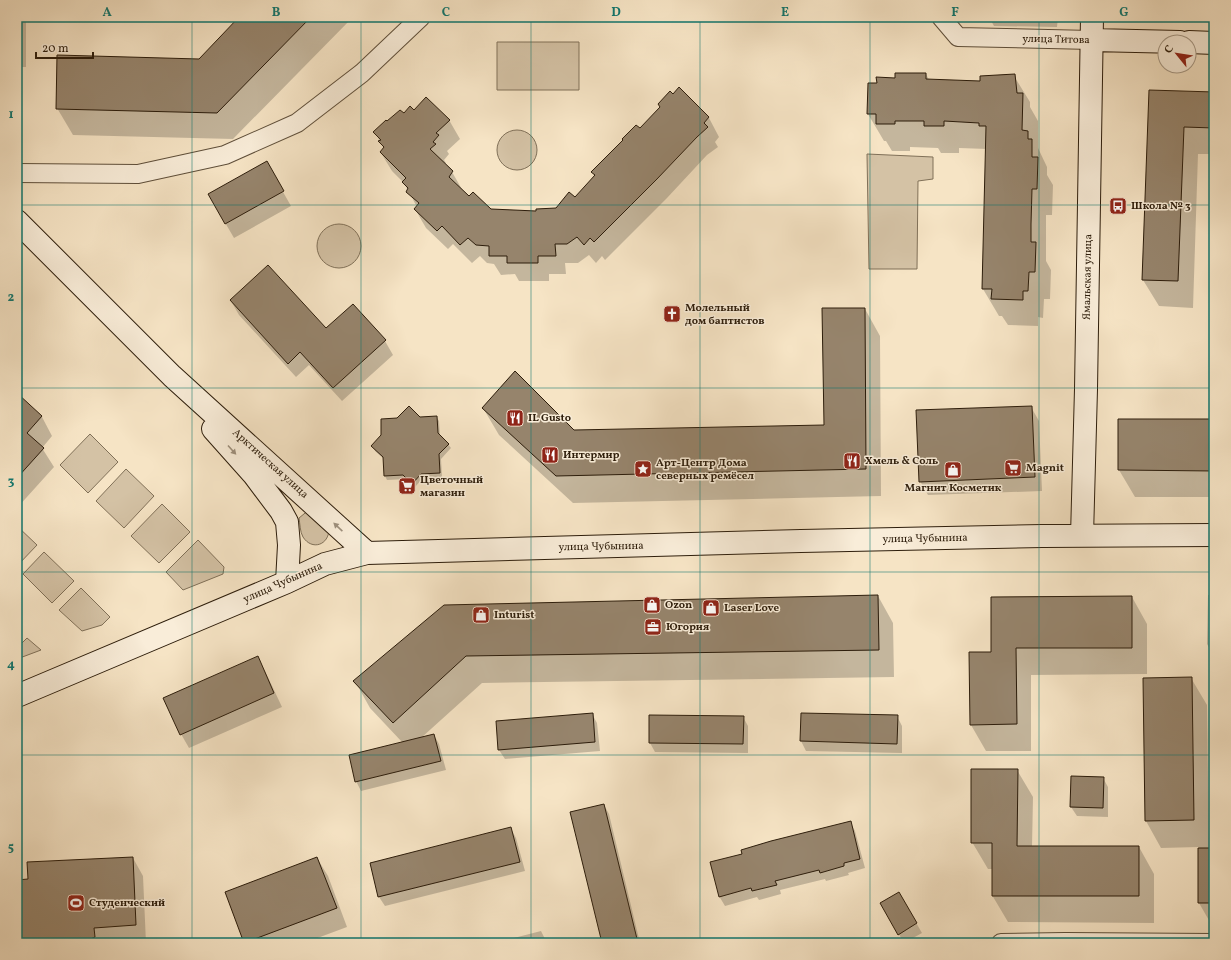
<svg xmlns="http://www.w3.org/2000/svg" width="1231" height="960" font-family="Vollkorn,serif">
<rect width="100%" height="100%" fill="#f6e4c5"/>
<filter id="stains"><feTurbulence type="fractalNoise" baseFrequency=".005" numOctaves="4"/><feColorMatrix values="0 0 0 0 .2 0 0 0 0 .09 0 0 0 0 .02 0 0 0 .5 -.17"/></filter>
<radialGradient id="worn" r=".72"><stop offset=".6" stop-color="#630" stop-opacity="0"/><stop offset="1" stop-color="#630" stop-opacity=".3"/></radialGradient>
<path fill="#d4c2a5" stroke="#807058" d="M497,42h82v48h-82z
M497 150a20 20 0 1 1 40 0a20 20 0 1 1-40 0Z
M867,154l66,3v22l-15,2 -1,88h-48z
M317 246a22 22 0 1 1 44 0a22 22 0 1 1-44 0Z
M90,434l28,28 -30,31 -28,-28z
M126,469l28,27 -30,32 -28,-27z
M162,504l28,28 -31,31 -28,-27z
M310,509l19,20c0,16 -17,22 -26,8 -3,-5 -3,-13 -4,-19z
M17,526l20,19 -20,21z
M198,540l26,27 -1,7 -40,16 -17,-18z
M44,552l30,29 -22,22 -29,-29z
M81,588l29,29 -8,8 -20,6 -23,-21z
M27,638l14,12 -24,9v-11z"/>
<path fill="#0003" d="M17,17h9v50h-9z
M241,17h112l-120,122 -160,-4 -16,-27 142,-48z
M989,17h69l-1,10 -63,-1z
M926,74l3,6 52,2 33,-6 16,26v5l8,14v27l9,19v8l6,10 -1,30h-6v46l5,9 -1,29h-6l-1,19 -5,-1v9l-30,-1 -6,-9h-3l-16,-27 4,-140 -28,-1v5h-18l-3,-5 -28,-1v4h-18l-6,-10h-2l-16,-27 10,-30 18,-5z
M679,89l30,29 10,19 -4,5 3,5 -11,8 -40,43 -62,62 -3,-4 -6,7 -7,-8 -11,8h-13l1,11h-17v7h-30l-4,-7 -14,1 -7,-11 -7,-1 -7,-7 -8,7 -19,-19 -5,5 -22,-21 -11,-19 2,-2 -13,-24 -12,-12 -11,-18 3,-4 -9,-17 29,-17 10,-4 35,9 11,19 -13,12 2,3 -5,6 2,3 -2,1 8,8 11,19 6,6 21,13 47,2 19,-3 19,-11 20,-21 -3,-5 48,-42z
M1150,91l64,2v61h-16l-5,154 -34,-2 -16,-26z
M266,162l25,44 -57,32 -25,-43z
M231,301l95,29 59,11 8,14 -51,46 -33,-36 -13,12 -57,-62z
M865,309l15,27 1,160 -308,7 -74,-68 -16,-27 91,23 251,-5z
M17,395l25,22 10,19 -10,12 12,19 -37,41z
M1031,407l8,14 3,70 -114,4 -8,-14z
M436,417l3,4 1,15 8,8 3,4 -10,11 1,18 -19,1 -8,9 -9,-8 -19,1 -2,-4 -1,-17 -9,-8 -2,-5z
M1214,420v77h-79l-16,-27z
M1208,595h6v61l-7,-12z
M878,596l15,27 1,54 -412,6 -61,55 13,-3 5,9 7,26 -85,21 -5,-10 46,-39 -32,-34 -15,-27 89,-75z
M1132,597l15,27v50l-116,1v76h-45l-15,-26 21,-72z
M257,657l8,14 17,36 -93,41 -8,-14z
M1191,678l16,27 2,144h5v80l-15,-26v-56l-38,1 -15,-27z
M592,714l5,9 3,28 -95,8 -6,-9z
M801,714l96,2 5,10v27l-96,-2 -5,-10z
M743,717l5,9v27l-93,-1 -5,-9z
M1017,770l16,27 -1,50h107l15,27v49l-146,-1 -16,-27 1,-26h-5l-16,-27z
M1103,778l5,9v30l-31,-1 -6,-9z
M604,805l5,9 31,129h-37z
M850,822l5,9 10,37 -17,5 1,2 -23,6 -1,-2 -45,11 1,4 -22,6 -2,-3 -32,9 -6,-10 24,-42z
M511,829l5,9 9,33 -140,35 -6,-9 -8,-34z
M133,858l10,18 3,67h-129v-62z
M317,858l11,18 19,51 -43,16h-58l-19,-50z
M899,893l23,40 -18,10 -23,-40z
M541,931l6,12h-52z"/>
<path fill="#96846c" stroke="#2d1d0b" d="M239,17h72l-94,96 -161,-4 1,-54 142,4z
M895,73h31v6l54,2v-5l35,-2 2,19h6l-1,37 6,1v8h4v18h6l-1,32h-5l-1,35v18h5l-1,30h-6l-1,19h-5v9l-32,-1 1,-10h-10l4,-163h-7v-3l-35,-2v5h-20v-5h-29v3h-19v-10h-9l1,-31h9l-1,-6 19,1z
M679,87l30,30 -5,6 4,4 -11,10 -40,42 -63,63 -4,-4 -6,7 -7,-8 -10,7h-12l1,12h-18v7h-31v-7h-18v-10l-13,-1 -8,-7 -8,7 -18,-19 -5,5 -23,-22 5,-6 -13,-11 2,-4 -6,-6 4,-4 -26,-26 4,-5 -6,-6 3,-1 -8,-8 13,-12 1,1 13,-11 4,3 6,-7 4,4 12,-13 24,23 -14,13 3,2 -6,7 3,2 -6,5 23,22 -4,6 20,19 4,-4 18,17 45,2v-2l20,-1 13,-16 6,5 20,-22 -4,-3 32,-32 -1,-1 14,-14 4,3 20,-21 -2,-3 12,-13 3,3z
M1149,90l65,2v36l-30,-1 -6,154 -36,-1z
M267,161l17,30 -59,33 -17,-30z
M268,265l58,63 27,-24 33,36 -53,48 -33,-36 -12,12 -58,-64z
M822,308h43l1,161 -310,7 -74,-68 33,-37 59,59 250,-5z
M17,393l25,23 -15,17 17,15 -27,30z
M409,406l11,11 17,-1 1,17 11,11 -10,10 1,19 -19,1 -9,10 -9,-9 -19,1 -1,-19 -12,-11 10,-11v-16l16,-1z
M1032,406l3,71 -116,5 -3,-72z
M1118,419h96v52l-96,-1z
M878,595l1,55 -413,6 -73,67 -40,-42 91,-76z
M1132,596v52h-116l1,76 -47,1 -1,-73h22v-55z
M258,656l16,37 -94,42 -17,-37z
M1192,677l2,143 -49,1 -2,-143z
M593,713l2,29 -97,8 -2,-29z
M801,713l97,2 -1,29 -97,-3z
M649,715l95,1 -1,28 -94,-1z
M434,734l7,27 -86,21 -6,-27z
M971,769h47l-1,77h122v50h-147v-53h-21z
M1071,776l33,1 -1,31 -33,-1z
M604,804l34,139h-36l-32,-131z
M851,821l9,38 -16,4v3l-24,7 -1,-3 -44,11 2,4 -25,6 -1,-3 -32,9 -9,-35 32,-8 -1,-4 30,-9z
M511,827l9,35 -142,35 -8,-34z
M1198,848h16v55h-16z
M133,857l3,68 -42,3 1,9 -13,6h-65v-63l11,-1 -1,-17z
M317,857l20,51 -93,35 -19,-51z
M899,892l18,31 -19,12 -18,-32z"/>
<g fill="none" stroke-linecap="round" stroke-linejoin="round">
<defs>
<path id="street" d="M941,17l17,20 134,3
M17,173l121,1 87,-19 72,-32 65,-50 59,-56
M1001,943l64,-1 149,1"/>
<path id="secondary" d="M1092,40l88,2
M1189,42l25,1
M17,221l155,155 195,177
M213,429l41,46 27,36 6,11 2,23 -2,37
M1082,536l4,-147 6,-372
M17,696l270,-114 38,-18 42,-11 434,-12 241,-5 172,-1"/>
</defs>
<use href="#street" stroke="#5f4f3a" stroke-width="20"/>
<use href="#secondary" stroke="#2d1d0b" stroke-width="24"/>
<use href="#street" stroke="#f9edd9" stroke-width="18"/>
<use href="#secondary" stroke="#f9edd9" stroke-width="22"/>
</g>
<defs><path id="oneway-solid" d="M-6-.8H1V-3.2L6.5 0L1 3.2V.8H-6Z"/></defs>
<g fill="#9d8f7c">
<use href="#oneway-solid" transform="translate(232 450) rotate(48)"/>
<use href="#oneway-solid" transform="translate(338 527) rotate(-137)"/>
</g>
<path fill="none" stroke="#0f766e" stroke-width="1" stroke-opacity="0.55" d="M192,17v926M361,17v926M531,17v926M700,17v926M870,17v926M1039,17v926M17,205h1197M17,388h1197M17,572h1197M17,755h1197"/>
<defs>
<symbol id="bus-square" viewBox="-11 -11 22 22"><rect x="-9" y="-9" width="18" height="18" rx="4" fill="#8f2418" stroke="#f9edd9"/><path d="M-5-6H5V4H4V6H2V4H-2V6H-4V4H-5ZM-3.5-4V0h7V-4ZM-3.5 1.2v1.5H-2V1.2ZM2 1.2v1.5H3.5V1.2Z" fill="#fff"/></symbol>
<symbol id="church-square" viewBox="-11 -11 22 22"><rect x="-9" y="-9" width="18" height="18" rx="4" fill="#8f2418" stroke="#f9edd9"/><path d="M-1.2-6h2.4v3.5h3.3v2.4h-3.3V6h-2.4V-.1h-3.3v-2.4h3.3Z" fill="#fff"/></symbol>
<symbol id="restaurant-square" viewBox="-11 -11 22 22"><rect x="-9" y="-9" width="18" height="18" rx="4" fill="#8f2418" stroke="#f9edd9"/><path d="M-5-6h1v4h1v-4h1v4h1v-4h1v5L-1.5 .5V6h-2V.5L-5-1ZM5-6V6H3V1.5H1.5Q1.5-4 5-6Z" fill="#fff"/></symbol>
<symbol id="supermarket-square" viewBox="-11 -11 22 22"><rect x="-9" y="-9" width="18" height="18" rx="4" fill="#8f2418" stroke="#f9edd9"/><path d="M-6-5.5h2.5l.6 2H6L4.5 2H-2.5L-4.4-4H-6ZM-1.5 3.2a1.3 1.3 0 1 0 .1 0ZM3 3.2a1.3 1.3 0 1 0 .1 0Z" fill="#fff"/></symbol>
<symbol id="sight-square" viewBox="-11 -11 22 22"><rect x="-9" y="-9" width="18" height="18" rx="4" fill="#8f2418" stroke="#f9edd9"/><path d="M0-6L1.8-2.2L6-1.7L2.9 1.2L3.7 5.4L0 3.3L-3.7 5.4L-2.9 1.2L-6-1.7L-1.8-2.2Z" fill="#fff"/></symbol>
<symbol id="shop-square" viewBox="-11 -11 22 22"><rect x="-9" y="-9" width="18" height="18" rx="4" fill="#8f2418" stroke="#f9edd9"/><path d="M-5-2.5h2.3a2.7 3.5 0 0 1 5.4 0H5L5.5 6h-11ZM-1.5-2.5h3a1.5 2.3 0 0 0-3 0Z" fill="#fff"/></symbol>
<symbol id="office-square" viewBox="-11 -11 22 22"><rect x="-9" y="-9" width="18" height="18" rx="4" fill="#8f2418" stroke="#f9edd9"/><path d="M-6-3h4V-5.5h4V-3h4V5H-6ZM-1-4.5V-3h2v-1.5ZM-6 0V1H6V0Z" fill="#fff"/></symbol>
<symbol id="stadium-square" viewBox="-11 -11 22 22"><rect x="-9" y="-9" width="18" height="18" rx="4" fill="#8f2418" stroke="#f9edd9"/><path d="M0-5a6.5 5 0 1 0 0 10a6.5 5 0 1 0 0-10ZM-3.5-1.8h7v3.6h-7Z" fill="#fff"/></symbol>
</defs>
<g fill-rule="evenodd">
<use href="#bus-square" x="1108" y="196" width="20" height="20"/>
<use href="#church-square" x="662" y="304" width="20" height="20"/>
<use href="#restaurant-square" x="505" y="408" width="20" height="20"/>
<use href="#restaurant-square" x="540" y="445" width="20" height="20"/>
<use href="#restaurant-square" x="842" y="451" width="20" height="20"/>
<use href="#supermarket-square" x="1003" y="458" width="20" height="20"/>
<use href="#sight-square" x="633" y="459" width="20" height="20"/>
<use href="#shop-square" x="943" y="460" width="20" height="20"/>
<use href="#supermarket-square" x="397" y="476" width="20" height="20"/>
<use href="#shop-square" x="642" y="595" width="20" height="20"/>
<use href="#shop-square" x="701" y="598" width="20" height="20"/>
<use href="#shop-square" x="471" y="605" width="20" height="20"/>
<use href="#office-square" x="643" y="617" width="20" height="20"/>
<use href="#stadium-square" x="66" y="893" width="20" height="20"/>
</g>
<g text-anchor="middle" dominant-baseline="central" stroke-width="3" stroke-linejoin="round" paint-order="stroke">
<g font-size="11" fill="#2d1d0b" stroke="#f9edd9">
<text transform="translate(1056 40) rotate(1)">улица Титова</text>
<text transform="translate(1088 277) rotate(-89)">Ямальская улица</text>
<text transform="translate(270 464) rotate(42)">Арктическая улица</text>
<text transform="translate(925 539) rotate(-1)">улица Чубынина</text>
<text transform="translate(601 547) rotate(-1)">улица Чубынина</text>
<text transform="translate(283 583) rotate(-24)">улица Чубынина</text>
</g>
<g font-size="11" font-weight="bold" fill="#2d1d0b" stroke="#f9edd9" text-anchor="start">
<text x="1131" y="206">Школа № 3</text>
<text x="685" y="308">Молельный<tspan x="685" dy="13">дом баптистов</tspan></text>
<text x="528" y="418">IL Gusto</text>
<text x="563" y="455">Интермир</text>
<text x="865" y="461">Хмель &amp; Соль</text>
<text x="656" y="463">Арт-Центр Дома<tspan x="656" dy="13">северных ремёсел</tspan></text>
<text x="1026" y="468">Magnit</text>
<text x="420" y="480">Цветочный<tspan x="420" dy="13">магазин</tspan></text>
<text x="953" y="488" text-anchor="middle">Магнит Косметик</text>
<text x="665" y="605">Ozon</text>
<text x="724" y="608">Laser Love</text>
<text x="494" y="615">Inturist</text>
<text x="666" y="627">Югория</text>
<text x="89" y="903">Студенческий</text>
</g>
</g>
<rect width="1231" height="960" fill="none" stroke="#f6e4c5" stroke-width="44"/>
<g transform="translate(1177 54) rotate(300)"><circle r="19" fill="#f9edd9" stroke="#a79a87"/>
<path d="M0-3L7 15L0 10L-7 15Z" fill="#8f2418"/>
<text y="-6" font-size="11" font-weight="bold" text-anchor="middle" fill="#2d1d0b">С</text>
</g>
<path d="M36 52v6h57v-6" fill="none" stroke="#2d1d0b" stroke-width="2"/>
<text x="42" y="52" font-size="12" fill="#2d1d0b" stroke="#f9edd9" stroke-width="3" paint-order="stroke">20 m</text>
<rect x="22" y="22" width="1187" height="916" fill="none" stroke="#0f766e" stroke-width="1.5"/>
<g font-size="13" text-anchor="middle" font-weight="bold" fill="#0f766e">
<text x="107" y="16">A</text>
<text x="276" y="16">B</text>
<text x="446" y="16">C</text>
<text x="616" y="16">D</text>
<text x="785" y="16">E</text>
<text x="955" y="16">F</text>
<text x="1124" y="16">G</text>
<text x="11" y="118">1</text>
<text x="11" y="301">2</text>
<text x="11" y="485">3</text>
<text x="11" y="668">4</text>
<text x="11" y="851">5</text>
</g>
<rect width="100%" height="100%" filter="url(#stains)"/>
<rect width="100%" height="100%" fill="url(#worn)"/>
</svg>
